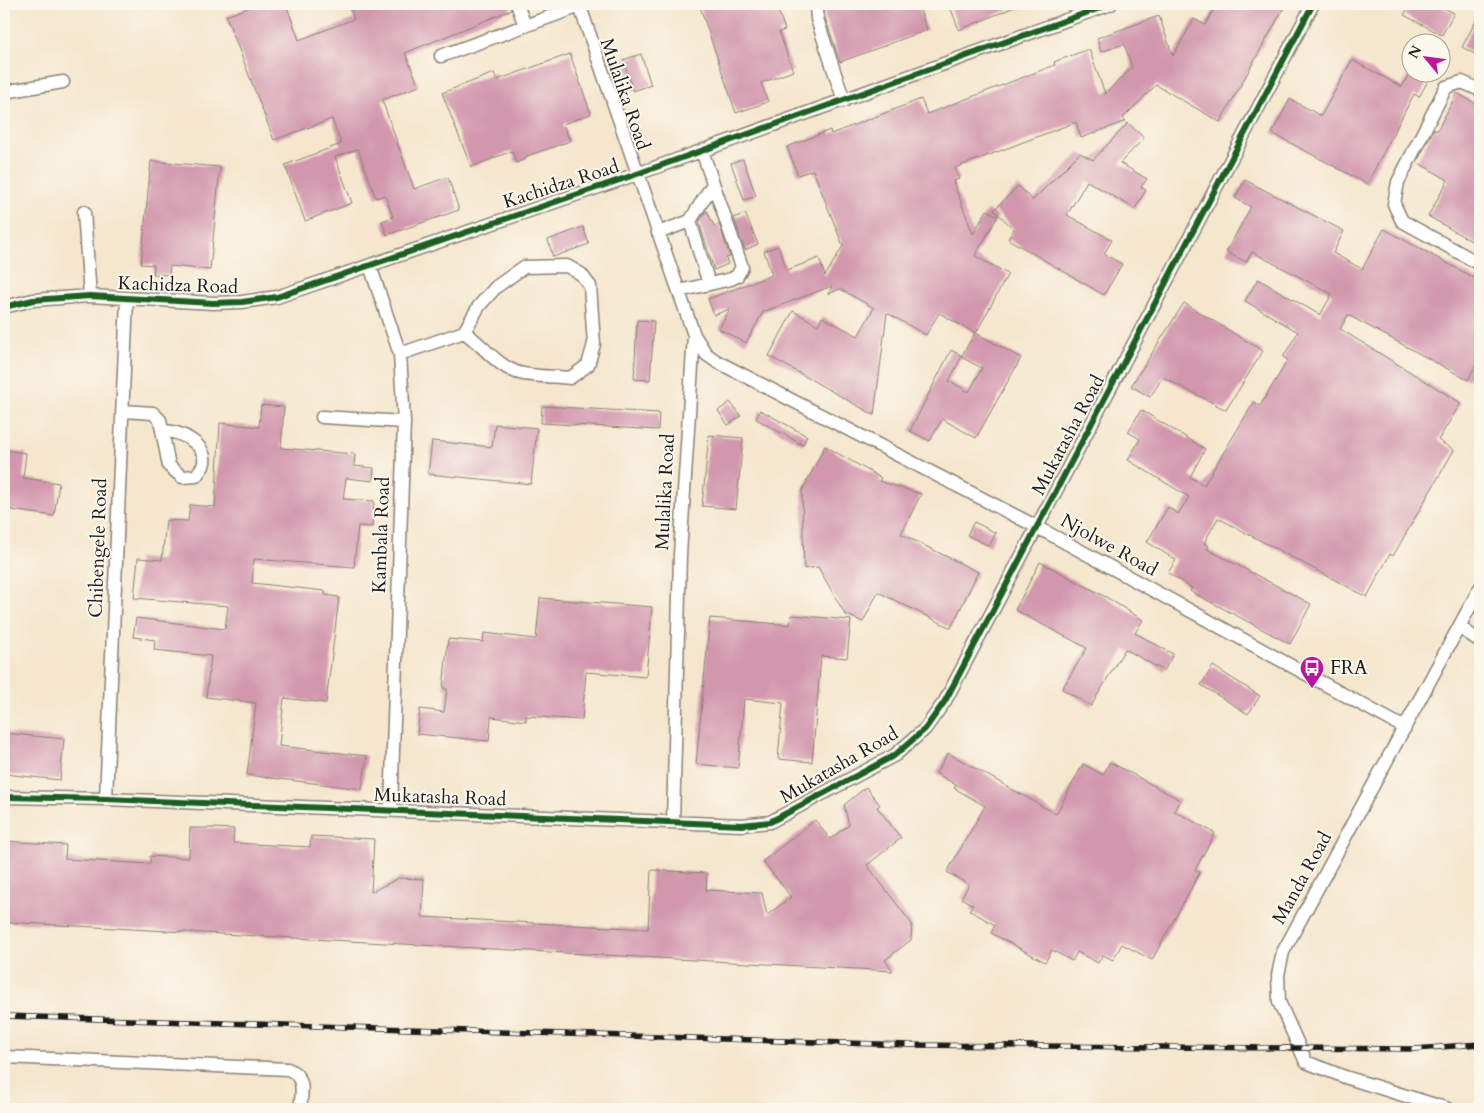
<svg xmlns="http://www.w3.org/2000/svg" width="1484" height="1113" font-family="Cardo,serif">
<rect width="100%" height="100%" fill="#fbf7ec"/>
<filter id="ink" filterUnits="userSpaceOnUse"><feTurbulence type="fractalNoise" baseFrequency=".02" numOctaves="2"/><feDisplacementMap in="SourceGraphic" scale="10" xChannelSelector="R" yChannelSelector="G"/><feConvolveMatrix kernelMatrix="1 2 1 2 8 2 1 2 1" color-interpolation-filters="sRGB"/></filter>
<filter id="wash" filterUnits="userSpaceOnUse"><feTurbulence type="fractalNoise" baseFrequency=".0096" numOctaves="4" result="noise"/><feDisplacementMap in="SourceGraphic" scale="20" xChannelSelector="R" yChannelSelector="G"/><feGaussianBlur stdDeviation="1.12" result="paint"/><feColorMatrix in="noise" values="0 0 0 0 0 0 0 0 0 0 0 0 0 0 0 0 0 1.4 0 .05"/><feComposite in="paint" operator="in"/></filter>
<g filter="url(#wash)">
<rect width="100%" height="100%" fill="#f5e6cd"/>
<g id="blocks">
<path fill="#d297ad" d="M258,4h28l13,36 55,-21 -6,-15h161l2,6 -106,43 14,33 -37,14 32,89 34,-12 11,33 -72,25 -5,-14 11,-4 -8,-22 -9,3 -18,-49 -23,8 17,46 -47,18 -20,-56 56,-21 -9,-25 -58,21 -48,-124z
M699,4h77l9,26 -6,2 14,39 -32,12 7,19 -32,11z
M830,4h88l9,26 -87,32 -15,-45 -1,-11z
M949,4h73l-63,26z
M1217,4h69l-66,118 -64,-37 -33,33 3,3 -45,17 -5,-16 -121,46 4,11 -6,2 20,53 14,-24 11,6 -23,40 33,18 -32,59 45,25 -45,80 -34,-19 -12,22 -20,-10 41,-81 11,6 -13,25 20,11 13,-24 -21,-11 14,-24 -36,-20 -13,22 -39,-22 -13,102 -105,-59 24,-45 25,14 4,-8 36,19 16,-28 -34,-19 -12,5 4,-8 -69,26 -17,31 -27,-14 11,-20 -16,6 -6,-16 64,-24 -8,-24 14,-5 9,24 32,-12 6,18 18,-30 -30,-76 -15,5 -11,-28 43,-17 1,4 90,-35 6,15 128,-49 -1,-3 35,-13 16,45 27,-27 -8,-23 -23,8 -4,-14 62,-22 14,40 21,-37 11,6z
M1410,4h26l18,9 -12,22 -38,-20z
M1480,13v44l-18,-10z
M570,54l21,60 -28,10 7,17 -43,15v2l-11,5 -4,-12 -41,16 -29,-74 52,-20 3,7z
M641,54l10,31 -18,6 -10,-31z
M1352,60l50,27 8,-15h23l-14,25 -5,-3 -47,90 -95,-51 18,-34 31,17z
M1457,93l23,13v140l-52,-30 20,-36 -31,-18 17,-33 3,2z
M1128,123l16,15 -24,25 27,16 -6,8 5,3 -11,19 -48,-28 -20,34 45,25 -8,14 18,10 -18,31 -96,-56 6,-10 -20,-19 24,-24 15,14 47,-47 13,7z
M743,159l13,37 -12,4 -13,-37z
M151,161l69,6 -10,103 -40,-4 -1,9 -16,-1 1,-9 -13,-1z
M1245,180l99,51 -11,22 29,16 22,-40 96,52v76l-12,23 -120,-65 -8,14 121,74 -23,37 16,10 -61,106 -3,-2 -23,43 -149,-79 -14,25 5,3 -2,3 104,55 -21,40 -100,-53 2,-3 -24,-15 8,-13 -29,-18 21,-35 10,7 11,-17 -61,-37 12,-21 -12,-7 13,-22 64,39 -15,28 14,8 50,-83 6,4 28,-46 -5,-3 15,-25 -53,-31 13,-22 62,36 12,-21 -80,-42 -6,10 -20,-10 25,-45 -16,-9z
M706,211h1l7,15 5,-2 11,33 -4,1 2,6 -14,6 -15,-48z
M745,213l13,31 -13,6 -11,-32z
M583,227l6,17 -36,13 -5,-17z
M1184,303l79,48 -37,59 -63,-33 -13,20 -19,-11z
M637,320l17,1 -4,59 -16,-1z
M730,402l11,14 -13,9 -10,-14z
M261,405l23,2 -3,41 74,6 -1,12 20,2 -1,13 -27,-3 -3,21 31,2 -2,26 -14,-1 -4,41 -100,-8 -2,24 73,8v4l14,2 -13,106 -42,-5 -5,48 88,10 -5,33 -115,-14 9,-72 -50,-6 5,-41 -57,-6 1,-10 -22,-3 3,-19 89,11 3,-23 -94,-8 4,-40 24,2 4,-40 22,1 2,-16 25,2 5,-84 39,4z
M542,406l117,7 -1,17 -117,-7z
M760,410l47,26 -4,9 -47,-26z
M495,424l42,4 -6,56 -103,-10 4,-33 60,6z
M709,435l34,3 -7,71 -34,-3z
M825,446l56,32 -2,3 42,13 -20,40 77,38 -27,56 -73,-36 -15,30 -18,-8 -27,-47 -14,2 -2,-78z
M4,450l22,3 -3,25 36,5 -5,33 -50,-7z
M974,522l22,11 -7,13 -22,-11z
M1040,562l66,35 37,23 -8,13 38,21 -9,17 -39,-22 -34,57 -29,-17 25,-41 -72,-38z
M540,598l112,9 -6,70 -60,-5 -4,48 -56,-4v5l-35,-4 -2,24 -72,-7 3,-25 24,3 3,-23 -4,-1 5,-49 35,3 1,-9 52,6z
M791,615l60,5 -4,38 -26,-2 -9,106 -34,-3 5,-56 -39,-4 -6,69 -42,-4 14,-146 80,7z
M1213,666l47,30 -12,18 -47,-29z
M4,733l60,6 -4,41 -56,-6z
M948,753l108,61 27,-50 20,11 7,-13 70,38 -6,11 41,22 -20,37 5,2 -48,88 -30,-16 -9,16 -10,-5 -5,8 -21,-11 -5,9 -20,-11 -7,12 -54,-29 4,-8 -26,-15 4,-5 -12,-7 8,-13 -22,-13 38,-66 -31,-18 2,-3 -20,-12z
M866,787l14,18 -3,2 24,31 -34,27 45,59 -1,16 -26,20 8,11 -889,-49v-81l62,4 -1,14 85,5v-8l39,2 1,-30h22l22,1 -1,14 77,4 1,-11 63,3 -3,53 28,-14 25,1 -2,38 226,12 3,-59 56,3 -1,17 56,3 5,22 24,-18 -28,-36 52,-41 15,19 19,-14 -5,-20z"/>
</g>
</g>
<g filter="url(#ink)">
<use href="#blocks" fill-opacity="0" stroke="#888174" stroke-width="1"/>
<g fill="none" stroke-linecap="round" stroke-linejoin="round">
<defs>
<path id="minor" d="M517,4l8,22
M579,4l115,331 -14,220 -7,267
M816,4l1,15 27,82
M441,56l139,-50
M1480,90l-18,-8 -16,5 -48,95 -4,22 8,17 78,43
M4,92l59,-10
M84,212l6,84
M690,221l19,63
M658,233l32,-12 23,-37
M370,266l30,88 4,68 -13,388
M679,291l52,-12 6,-3 5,-9 -40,-116
M4,307l29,-7 57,-4 123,7 29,-1 35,-5 360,-123 474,-170
M694,335l12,19 10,7 321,166 368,201
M400,354l64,-22c18,12 31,32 52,40 13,5 39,4 54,6l18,-13 6,-21 -4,-58 -9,-12 -14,-8 -43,1 -28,20 -17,19 -15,26
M123,411l30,2 7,7 9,46 13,11 14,-1c2,-3 5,-7 7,-10 8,-20 -24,-36 -40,-35
M322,417l82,5
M1459,627l21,14
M4,797l102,2 636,26 28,-3 125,-67 30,-26 20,-28 368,-697
M106,799l21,-500
M4,1057l284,12c18,8 14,23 12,40
M1448,1109l-103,-32 -39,-15 -27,-60 -1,-27 5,-23 197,-364"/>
</defs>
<use href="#minor" stroke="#888174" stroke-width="15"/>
<use href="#minor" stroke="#fff" stroke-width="12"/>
<defs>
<path id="rail" d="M4,1016l904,29 507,4 65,-5"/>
</defs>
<use href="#rail" stroke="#1c1c1c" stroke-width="5.5"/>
<use href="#rail" stroke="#fbf7ec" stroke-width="4" stroke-dasharray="11" stroke-linecap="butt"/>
<defs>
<path id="cycleway" d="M4,307l29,-7 57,-4 123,7 29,-1 35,-5 360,-123 474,-170
M4,797l102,2 636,26 28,-3 125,-67 30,-26 20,-28 368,-697"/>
</defs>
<use href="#cycleway" stroke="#fbf7ec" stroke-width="9"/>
<use href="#cycleway" stroke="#1b5e20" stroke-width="6"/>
</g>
</g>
<defs>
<symbol id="bus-pin" viewBox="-11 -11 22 30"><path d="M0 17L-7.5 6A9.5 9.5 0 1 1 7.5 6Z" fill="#b5179e" stroke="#fbf7ec"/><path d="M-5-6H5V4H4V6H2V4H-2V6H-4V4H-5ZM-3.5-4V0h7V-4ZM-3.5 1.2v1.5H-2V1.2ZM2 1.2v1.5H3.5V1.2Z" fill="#fff"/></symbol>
</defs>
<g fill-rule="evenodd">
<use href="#bus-pin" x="1298" y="654" width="28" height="38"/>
</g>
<g text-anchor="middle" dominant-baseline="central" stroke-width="4" stroke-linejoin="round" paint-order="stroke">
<g font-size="19" fill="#1c1c1c" stroke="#fbf7ec">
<text transform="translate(625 94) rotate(71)">Mulalika Road</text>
<text transform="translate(561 184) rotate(-18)">Kachidza Road</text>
<text transform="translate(178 285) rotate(2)">Kachidza Road</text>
<text transform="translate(1068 435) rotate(-62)">Mukatasha Road</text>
<text transform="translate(665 492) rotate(-87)">Mulalika Road</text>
<text transform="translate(381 535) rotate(-88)">Kambala Road</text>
<text transform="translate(1109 545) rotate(29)">Njolwe Road</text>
<text transform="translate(98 548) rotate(-88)">Chibengele Road</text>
<text transform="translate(839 765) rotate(-30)">Mukatasha Road</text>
<text transform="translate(440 797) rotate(2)">Mukatasha Road</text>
<text transform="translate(1302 878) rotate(-61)">Manda Road</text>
</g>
<g font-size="19" fill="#1c1c1c" stroke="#fbf7ec" text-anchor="start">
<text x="1330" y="668">FRA</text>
</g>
</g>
<rect width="1484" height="1113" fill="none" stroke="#fbf7ec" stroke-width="20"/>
<g transform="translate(1426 58) rotate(299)"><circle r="24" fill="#fbf7ec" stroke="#a29f99"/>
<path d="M0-4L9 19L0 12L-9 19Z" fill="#b5179e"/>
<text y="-8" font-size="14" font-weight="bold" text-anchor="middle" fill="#1c1c1c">N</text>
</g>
</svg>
